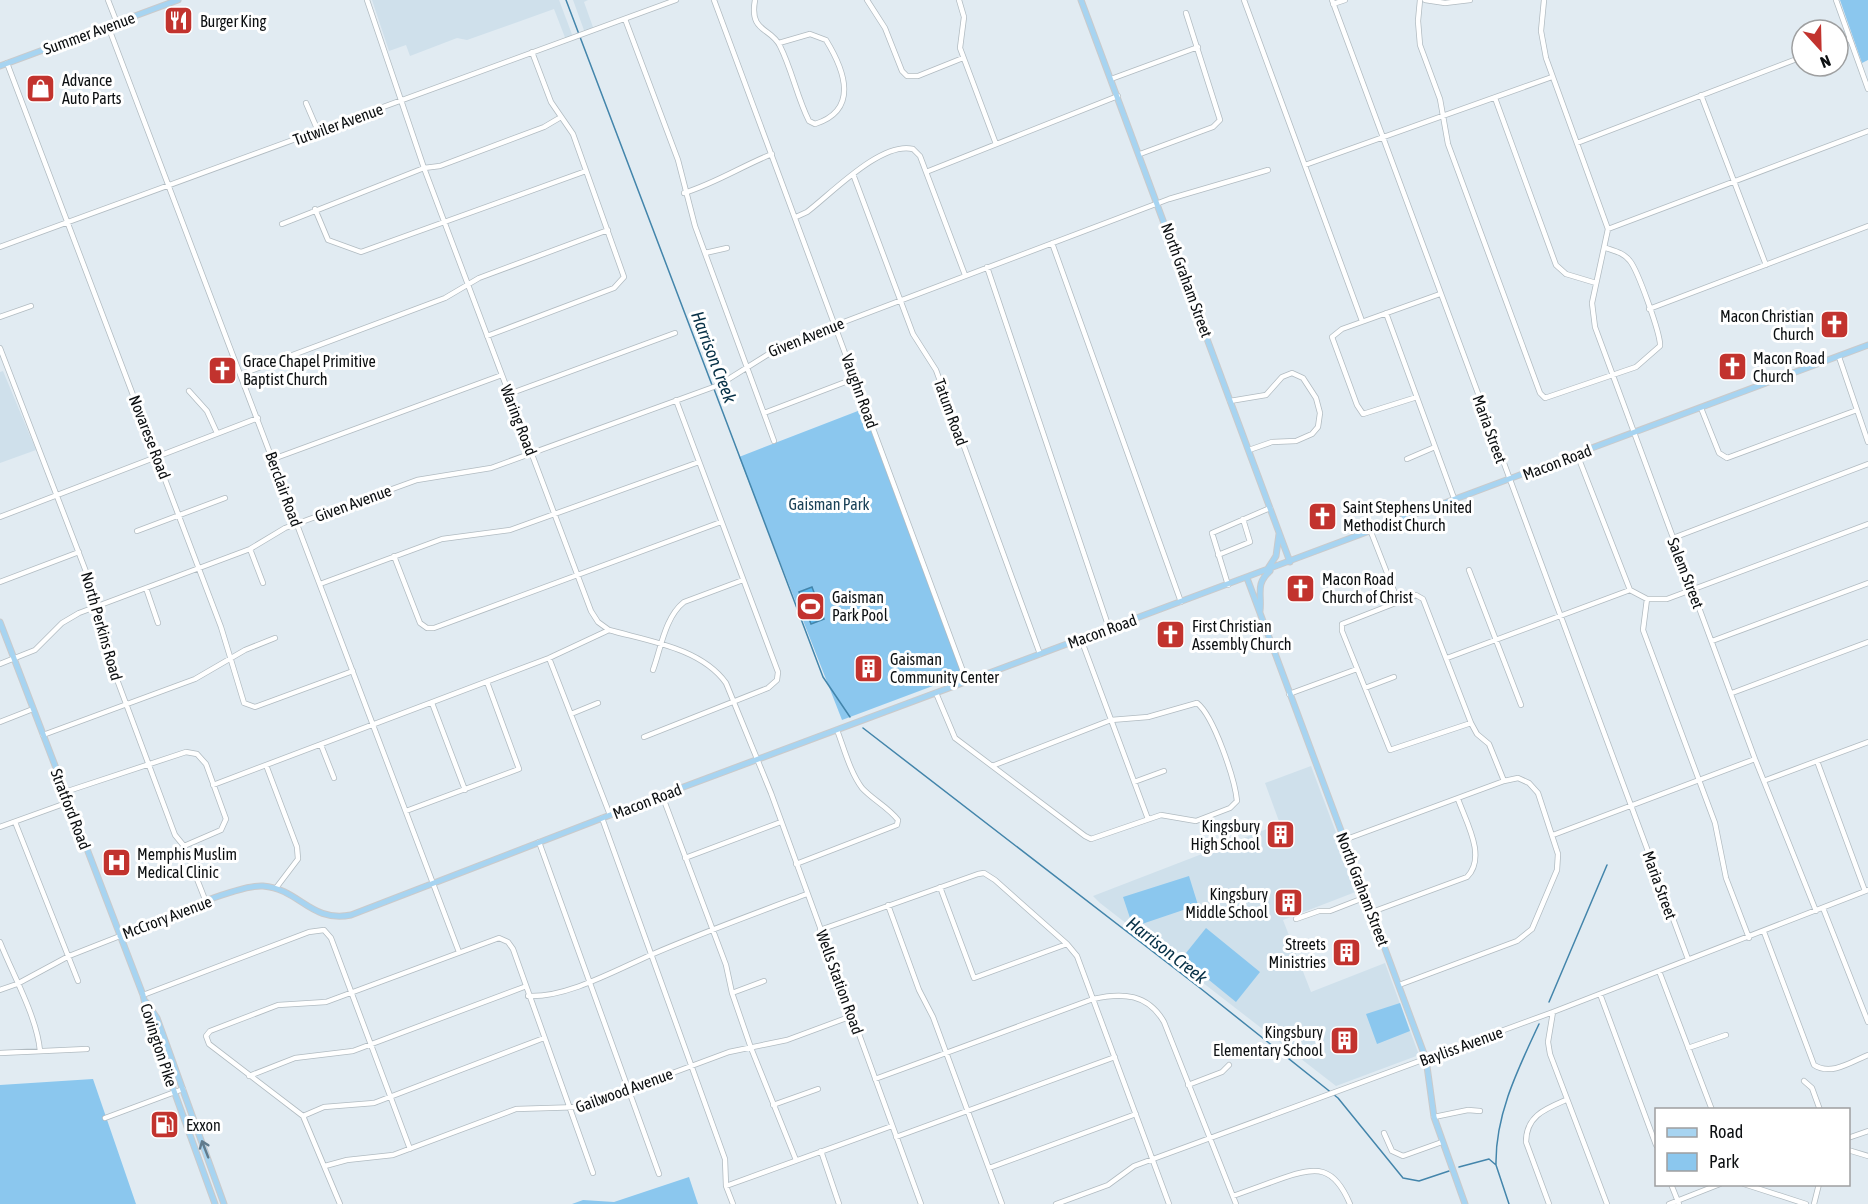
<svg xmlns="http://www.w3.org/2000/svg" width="1868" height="1204" font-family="'Asap Condensed',sans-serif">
<rect width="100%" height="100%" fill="#e1ebf2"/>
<path fill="#cfe0eb" d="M372,0h187l14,37 -7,3 -12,-31 -87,31 -10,-2 -47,18 -4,-11 -17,6z
M573,0h15l-4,2 10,28 -9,3z
M3,371l33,79 -36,13v-91z
M1311,766l47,125 -75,29 28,72 74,-29 34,92 -83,31 -236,-183 -7,-7 187,-72 -15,-41z"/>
<path fill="#8bc7ee" d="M1840,0h28v60l-6,3z
M863,409l99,266 -120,45 -103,-263z
M1189,876l9,29 -65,22 -10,-30z
M1206,928l54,44 -24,30 -54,-44z
M1400,1003l10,28 -33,13 -11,-30z
M93,1079l43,125h-136v-119z
M689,1177l9,27h-126l11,-4 31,2z"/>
<path fill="#5bb7ed" stroke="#4385ab" stroke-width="1.5" d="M812,587l12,32 -13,5 -12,-32z"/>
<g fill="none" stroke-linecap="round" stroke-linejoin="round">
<path stroke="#4385ab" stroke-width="1.5" d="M566,0l146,385
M714,389l109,288 27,40
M863,728l337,260 138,110 65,80 16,3 30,-10
M1549,1002l58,-137
M1496,1165c-1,-50 22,-96 43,-141
M1459,1167l30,-8 7,6 13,39"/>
<defs>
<path id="minor" d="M108,0l9,23
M367,0l57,168 167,443 7,11 11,8c39,11 92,18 117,53l45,110 150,411
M714,0l253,682
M755,0c-6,33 16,27 25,46 12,24 17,51 29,75l6,3c44,-14 30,-53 11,-84l-16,-6 -31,9
M867,0l18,28 17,43 5,5h11l45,-18
M959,0l5,17 -4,31 36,96
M1244,0l118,321
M1332,0l356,959
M1420,0l-2,21 2,24 20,54 8,45 92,249 5,5 91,-31 24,-21c1,-11 -22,-75 -30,-85 -6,-8 -15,-10 -24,-13
M1425,0l20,3 25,-3
M1544,0l-3,31 5,27 62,171 -16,74 3,24 160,432 61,152
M1836,0l32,89
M1333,4l12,-4
M625,19l53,141 17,66 79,215
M108,26l351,926
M1838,43l11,-4
M7,63l214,564 23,76 11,4 98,-36
M1111,79l87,-32
M1701,95l65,170
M1495,98l61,167 10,9 30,9
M306,103l12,28
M1577,143l225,-86
M1140,154l73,-27 7,-7 -34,-107
M1305,165l247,-88
M926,172l192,-76
M853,174l60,160 23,36 104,284
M684,193c32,-10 58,-27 88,-39
M315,209l13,31 33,12 225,-81
M796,217l11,-5c24,-18 74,-71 106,-63l7,7 45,119
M282,224l142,-56 16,-2 104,-39 17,-10
M1608,229l260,-98
M1052,243l129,359
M0,247l676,-247
M705,253l22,-5
M987,267l122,361
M1649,309l219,-83
M1386,313l69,188
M0,317l31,-11
M487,336l127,-48 10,-11 -51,-143 -22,-32 -19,-50
M0,348l90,234 13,60 72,193 9,11 22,56
M1839,357l29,85
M242,374l203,-76 34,-20 129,-48
M189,391l18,20 10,22
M509,394l166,-61
M1417,397l-54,17 -6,-9 -25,-68 10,-8 98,-35
M1230,401l36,-6 16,-18 10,-4 11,5 13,20 4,15 -2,14 -6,7 -16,7 -24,1 -23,8
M1701,408l18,45 8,5 130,-48
M764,413l92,-35
M1577,454l53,136
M273,459l229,-84
M1407,459l28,-12
M0,517l258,-99
M137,531l88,-33
M1371,532l27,69
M1673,538l195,-74
M250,549l13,34
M1218,555l32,-13 -7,-23
M394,556l26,67 7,5h7l287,-106
M1469,570l52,135
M0,582l79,-30
M320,584l122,-45 68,-9 189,-68
M1228,585l-16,-52 58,-25
M146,588l12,35
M1647,599l-4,31 72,193 11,55 23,60
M1081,639l67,180
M1712,641l156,-58
M549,658l61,157
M1447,658l183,-68 17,9h20l201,-75
M0,664l35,-14 27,-27 17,-10 171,-64 35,-21 132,-48 74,-12 228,-83 64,-40 386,-146 99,-29
M653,670c8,-22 12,-53 31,-68l59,-22
M1365,688l29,-11
M936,693l19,45 130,98 6,3 70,-24 35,6 34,-13 7,-7c-2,-21 -23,-85 -40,-98l-49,14 -37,3 -119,46
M1732,693l136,-51
M1289,694l68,-25
M432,703l33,87
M571,714l27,-11
M0,722l33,-13
M1471,723l-81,27 -48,-119v-7l74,-29 7,4 48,124 6,11 12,10 15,37
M43,735l152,-56 50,-29 30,-12
M644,737l124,-49 9,-8 1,-8 -102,-272
M321,745l13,33
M1817,761l48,130
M266,765l31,82 1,12 -22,29
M1766,780l102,-38
M1134,782l30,-11
M213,785l336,-127 60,-28
M65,792l121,-40 11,2 9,10 20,55 -5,11 -37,16
M662,795l64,170 6,28 19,55 45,112
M406,811l113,-42 -32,-87
M602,818l123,341 1,27 7,18
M15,822l63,159
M0,827l69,-25
M1553,835l202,-76
M1344,840l160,-59 14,-3 11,5 9,10 20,61 -1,16 -25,59 -15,12 -118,44
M539,842l120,332
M685,858l96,-36
M796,864l101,-39 1,-5c-10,-13 -25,-20 -36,-32 -12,-16 -18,-40 -25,-58
M940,887l34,91 93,-34
M888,905l31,85 14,27 69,187
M1823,908l45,114
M1372,912l95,-35c20,-20 -1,-55 -9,-78
M1296,919l23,-8h11l36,-14
M820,930l158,-56 6,-1 11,7 72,64 10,12 92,248
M1764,932l50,133c17,11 37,-3 54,-10
M0,942c13,33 37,75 40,109
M1659,971l53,139
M0,990l17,-6 52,-28 51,-20
M732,993l32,-12
M1600,994l56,151
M143,995l166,-63 15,-2 7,8 79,211
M528,996c39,2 90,-27 125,-42 51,-22 103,-41 154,-60
M1553,1012l-5,30 2,12 57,150
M1688,1048l38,-13
M0,1053l87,-4
M249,1076l46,-18 58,-7 171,-64
M875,1079l218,-80c30,-7 55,-5 71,23l72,182
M1804,1081l8,7 8,22
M1188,1085l34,-13 7,-7
M773,1105l45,-16
M303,1116l21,-9 50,-4 170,-65
M1434,1117l34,-7 12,1
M105,1118l78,-29
M1384,1133l8,18 11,5 39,-14
M896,1137l219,-80
M1848,1138l20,-7
M1848,1150l20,6
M821,1151l18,53
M325,1166l22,-6 46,-5 123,-46 65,-2 148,-55 58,-12 65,-24
M989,1168l147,-54
M1671,1184l8,20
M1744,1184l62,20
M726,1186l166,-60
M1233,1196c17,-6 33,-12 50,-18 34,-12 51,-12 67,26
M340,1204l-37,-88 -94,-72 -3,-8 4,-5 68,-26 48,-3 173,-64 9,4 5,7 80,224
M1056,1204l52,-19 26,-19 419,-154 315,-122
M1549,1204l-23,-62c0,-26 19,-33 40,-42
M1669,1204l51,-20
M1814,1204l5,-20"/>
<path id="major" d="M1081,0l209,562
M0,66l178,-66
M1267,570l9,-14 3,-22
M1247,578l179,481 8,58 31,87
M1260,611c2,-17 -5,-27 10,-40
M0,622l143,373 6,27 66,182
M120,936c29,-12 117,-52 143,-50 37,3 47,37 88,29l311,-120 1206,-450
M146,1002l11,16 67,186"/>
</defs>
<use href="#minor" stroke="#b1bbc1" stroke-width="6"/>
<use href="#major" stroke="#cacacb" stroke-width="7"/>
<use href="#minor" stroke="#fff" stroke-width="4.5"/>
<use href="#major" stroke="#a7d4f1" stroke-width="5"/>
</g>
<defs><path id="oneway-shaft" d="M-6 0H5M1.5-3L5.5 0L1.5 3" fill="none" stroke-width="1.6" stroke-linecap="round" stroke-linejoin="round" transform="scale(1.5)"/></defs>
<use stroke="#617b8c" href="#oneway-shaft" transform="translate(205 1149) rotate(-111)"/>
<defs>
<symbol id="restaurant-square" viewBox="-11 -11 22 22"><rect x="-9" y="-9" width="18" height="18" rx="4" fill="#c2332e" stroke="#fff"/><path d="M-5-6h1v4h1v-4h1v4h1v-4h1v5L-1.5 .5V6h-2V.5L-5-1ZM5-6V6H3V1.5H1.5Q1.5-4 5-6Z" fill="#fff"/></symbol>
<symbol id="shop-square" viewBox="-11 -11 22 22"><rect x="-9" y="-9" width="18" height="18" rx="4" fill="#c2332e" stroke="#fff"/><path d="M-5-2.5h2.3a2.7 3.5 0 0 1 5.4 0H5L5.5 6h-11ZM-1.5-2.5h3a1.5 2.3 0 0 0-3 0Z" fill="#fff"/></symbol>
<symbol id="church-square" viewBox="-11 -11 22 22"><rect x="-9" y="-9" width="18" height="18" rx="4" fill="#c2332e" stroke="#fff"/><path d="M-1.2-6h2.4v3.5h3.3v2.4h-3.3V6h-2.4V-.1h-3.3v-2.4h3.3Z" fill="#fff"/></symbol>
<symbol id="stadium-square" viewBox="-11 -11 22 22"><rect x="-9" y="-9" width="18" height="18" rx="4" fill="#c2332e" stroke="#fff"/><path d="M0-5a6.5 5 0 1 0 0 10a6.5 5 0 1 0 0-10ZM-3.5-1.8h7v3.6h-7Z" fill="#fff"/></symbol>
<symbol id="building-square" viewBox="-11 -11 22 22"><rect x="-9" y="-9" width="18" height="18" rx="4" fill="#c2332e" stroke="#fff"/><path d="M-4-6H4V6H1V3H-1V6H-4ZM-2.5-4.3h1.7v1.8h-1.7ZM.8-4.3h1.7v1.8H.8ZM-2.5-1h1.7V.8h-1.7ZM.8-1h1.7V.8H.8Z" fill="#fff"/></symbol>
<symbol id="hospital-square" viewBox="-11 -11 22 22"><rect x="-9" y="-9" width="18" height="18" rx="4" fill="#c2332e" stroke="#fff"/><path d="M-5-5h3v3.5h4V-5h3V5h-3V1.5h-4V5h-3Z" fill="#fff"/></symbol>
<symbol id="fuel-square" viewBox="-11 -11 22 22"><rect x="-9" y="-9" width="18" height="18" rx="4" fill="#c2332e" stroke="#fff"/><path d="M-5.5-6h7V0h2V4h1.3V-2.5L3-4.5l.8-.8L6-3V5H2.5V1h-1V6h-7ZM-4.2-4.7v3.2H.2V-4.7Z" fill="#fff"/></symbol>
</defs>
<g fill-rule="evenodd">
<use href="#restaurant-square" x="162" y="4" width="33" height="33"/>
<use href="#shop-square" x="24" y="72" width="33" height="33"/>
<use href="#church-square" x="1818" y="308" width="33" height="33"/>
<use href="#church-square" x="1716" y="350" width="33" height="33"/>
<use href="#church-square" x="206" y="354" width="33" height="33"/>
<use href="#church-square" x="1306" y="500" width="33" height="33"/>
<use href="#church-square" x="1284" y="572" width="33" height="33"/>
<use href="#stadium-square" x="794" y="590" width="33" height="33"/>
<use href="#church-square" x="1154" y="618" width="33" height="33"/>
<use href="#building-square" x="852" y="652" width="33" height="33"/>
<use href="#building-square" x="1264" y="818" width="33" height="33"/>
<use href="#hospital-square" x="100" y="846" width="33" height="33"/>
<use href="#building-square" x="1272" y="886" width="33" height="33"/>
<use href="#building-square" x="1330" y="936" width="33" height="33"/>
<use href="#building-square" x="1328" y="1024" width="33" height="33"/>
<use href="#fuel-square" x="148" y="1108" width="33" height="33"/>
</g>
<g text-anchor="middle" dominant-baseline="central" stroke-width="6" stroke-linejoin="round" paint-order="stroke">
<g font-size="16" fill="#0c0f11" stroke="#fff" text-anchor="start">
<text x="200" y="21">Burger King</text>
<text x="62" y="80">Advance<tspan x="62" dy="18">Auto Parts</tspan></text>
<text x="1814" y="316" text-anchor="end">Macon Christian<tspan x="1814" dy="18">Church</tspan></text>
<text x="1753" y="358">Macon Road<tspan x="1753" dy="18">Church</tspan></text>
<text x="243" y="361">Grace Chapel Primitive<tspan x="243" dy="18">Baptist Church</tspan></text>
<text x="1343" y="507">Saint Stephens United<tspan x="1343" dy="18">Methodist Church</tspan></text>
<text x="1322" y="579">Macon Road<tspan x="1322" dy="18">Church of Christ</tspan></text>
<text x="832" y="597">Gaisman<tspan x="832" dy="18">Park Pool</tspan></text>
<text x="1192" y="626">First Christian<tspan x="1192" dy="18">Assembly Church</tspan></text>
<text x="890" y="659">Gaisman<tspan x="890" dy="18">Community Center</tspan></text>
<text x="1260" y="826" text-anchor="end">Kingsbury<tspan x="1260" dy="18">High School</tspan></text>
<text x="137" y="854">Memphis Muslim<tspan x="137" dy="18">Medical Clinic</tspan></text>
<text x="1268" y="894" text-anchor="end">Kingsbury<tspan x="1268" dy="18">Middle School</tspan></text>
<text x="1326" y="944" text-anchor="end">Streets<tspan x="1326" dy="18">Ministries</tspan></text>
<text x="1323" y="1032" text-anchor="end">Kingsbury<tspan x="1323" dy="18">Elementary School</tspan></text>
<text x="186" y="1125">Exxon</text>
</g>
<g font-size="16" fill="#0c0f11" stroke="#fff">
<text transform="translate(89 33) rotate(-20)">Summer Avenue</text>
<text transform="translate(338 124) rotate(-20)">Tutwiler Avenue</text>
<text transform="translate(1187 280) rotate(70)">North Graham Street</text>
<text transform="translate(806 337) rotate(-22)">Given Avenue</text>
<text transform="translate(860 391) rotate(70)">Vaughn Road</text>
<text transform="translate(951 412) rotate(70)">Tatum Road</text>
<text transform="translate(519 420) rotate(69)">Waring Road</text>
<text transform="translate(1490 429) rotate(70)">Maria Street</text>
<text transform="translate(150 437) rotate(69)">Novarese Road</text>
<text transform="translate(1557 462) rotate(-21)">Macon Road</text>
<text transform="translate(284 489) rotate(70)">Berclair Road</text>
<text transform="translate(353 503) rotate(-20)">Given Avenue</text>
<text transform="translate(1686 573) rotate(69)">Salem Street</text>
<text transform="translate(102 626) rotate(74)">North Perkins Road</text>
<text transform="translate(1102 631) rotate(-20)">Macon Road</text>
<text transform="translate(647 801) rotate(-21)">Macon Road</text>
<text transform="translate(71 809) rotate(69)">Stratford Road</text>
<text transform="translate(1660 885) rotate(70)">Maria Street</text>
<text transform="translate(1363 889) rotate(69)">North Graham Street</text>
<text transform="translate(167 917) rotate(-21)">McCrory Avenue</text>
<text transform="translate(840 982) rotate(70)">Wells Station Road</text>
<text transform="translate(159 1045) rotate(72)">Covington Pike</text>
<text transform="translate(1461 1046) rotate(-20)">Bayliss Avenue</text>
<text transform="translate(624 1090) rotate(-20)">Gailwood Avenue</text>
</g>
<g font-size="16" fill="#1a4157" stroke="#fff">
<text x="829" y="504">Gaisman Park</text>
</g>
<g font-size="18" font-style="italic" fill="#052f45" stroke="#fff">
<text transform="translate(714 357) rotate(69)">Harrison Creek</text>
<text transform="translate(1167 950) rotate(38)">Harrison Creek</text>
</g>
</g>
<rect x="1655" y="1108" width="195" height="78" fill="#ffffff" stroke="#9e9fa0" stroke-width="1.5"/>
<rect x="1667" y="1128" width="30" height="9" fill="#a7d4f1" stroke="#9e9fa0" stroke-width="1.5"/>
<text x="1709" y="1138" font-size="18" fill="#0c0f11">Road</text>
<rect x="1667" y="1153" width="30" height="18" fill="#8bc7ee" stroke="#9e9fa0" stroke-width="1.5"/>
<text x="1709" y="1168" font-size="18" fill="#0c0f11">Park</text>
<g transform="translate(1820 48) rotate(158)"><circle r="28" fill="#ffffff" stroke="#9e9fa0" stroke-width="1.5"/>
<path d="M0-4.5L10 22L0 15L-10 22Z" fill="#c2332e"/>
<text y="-9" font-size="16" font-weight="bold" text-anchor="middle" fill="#0c0f11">N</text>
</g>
</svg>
